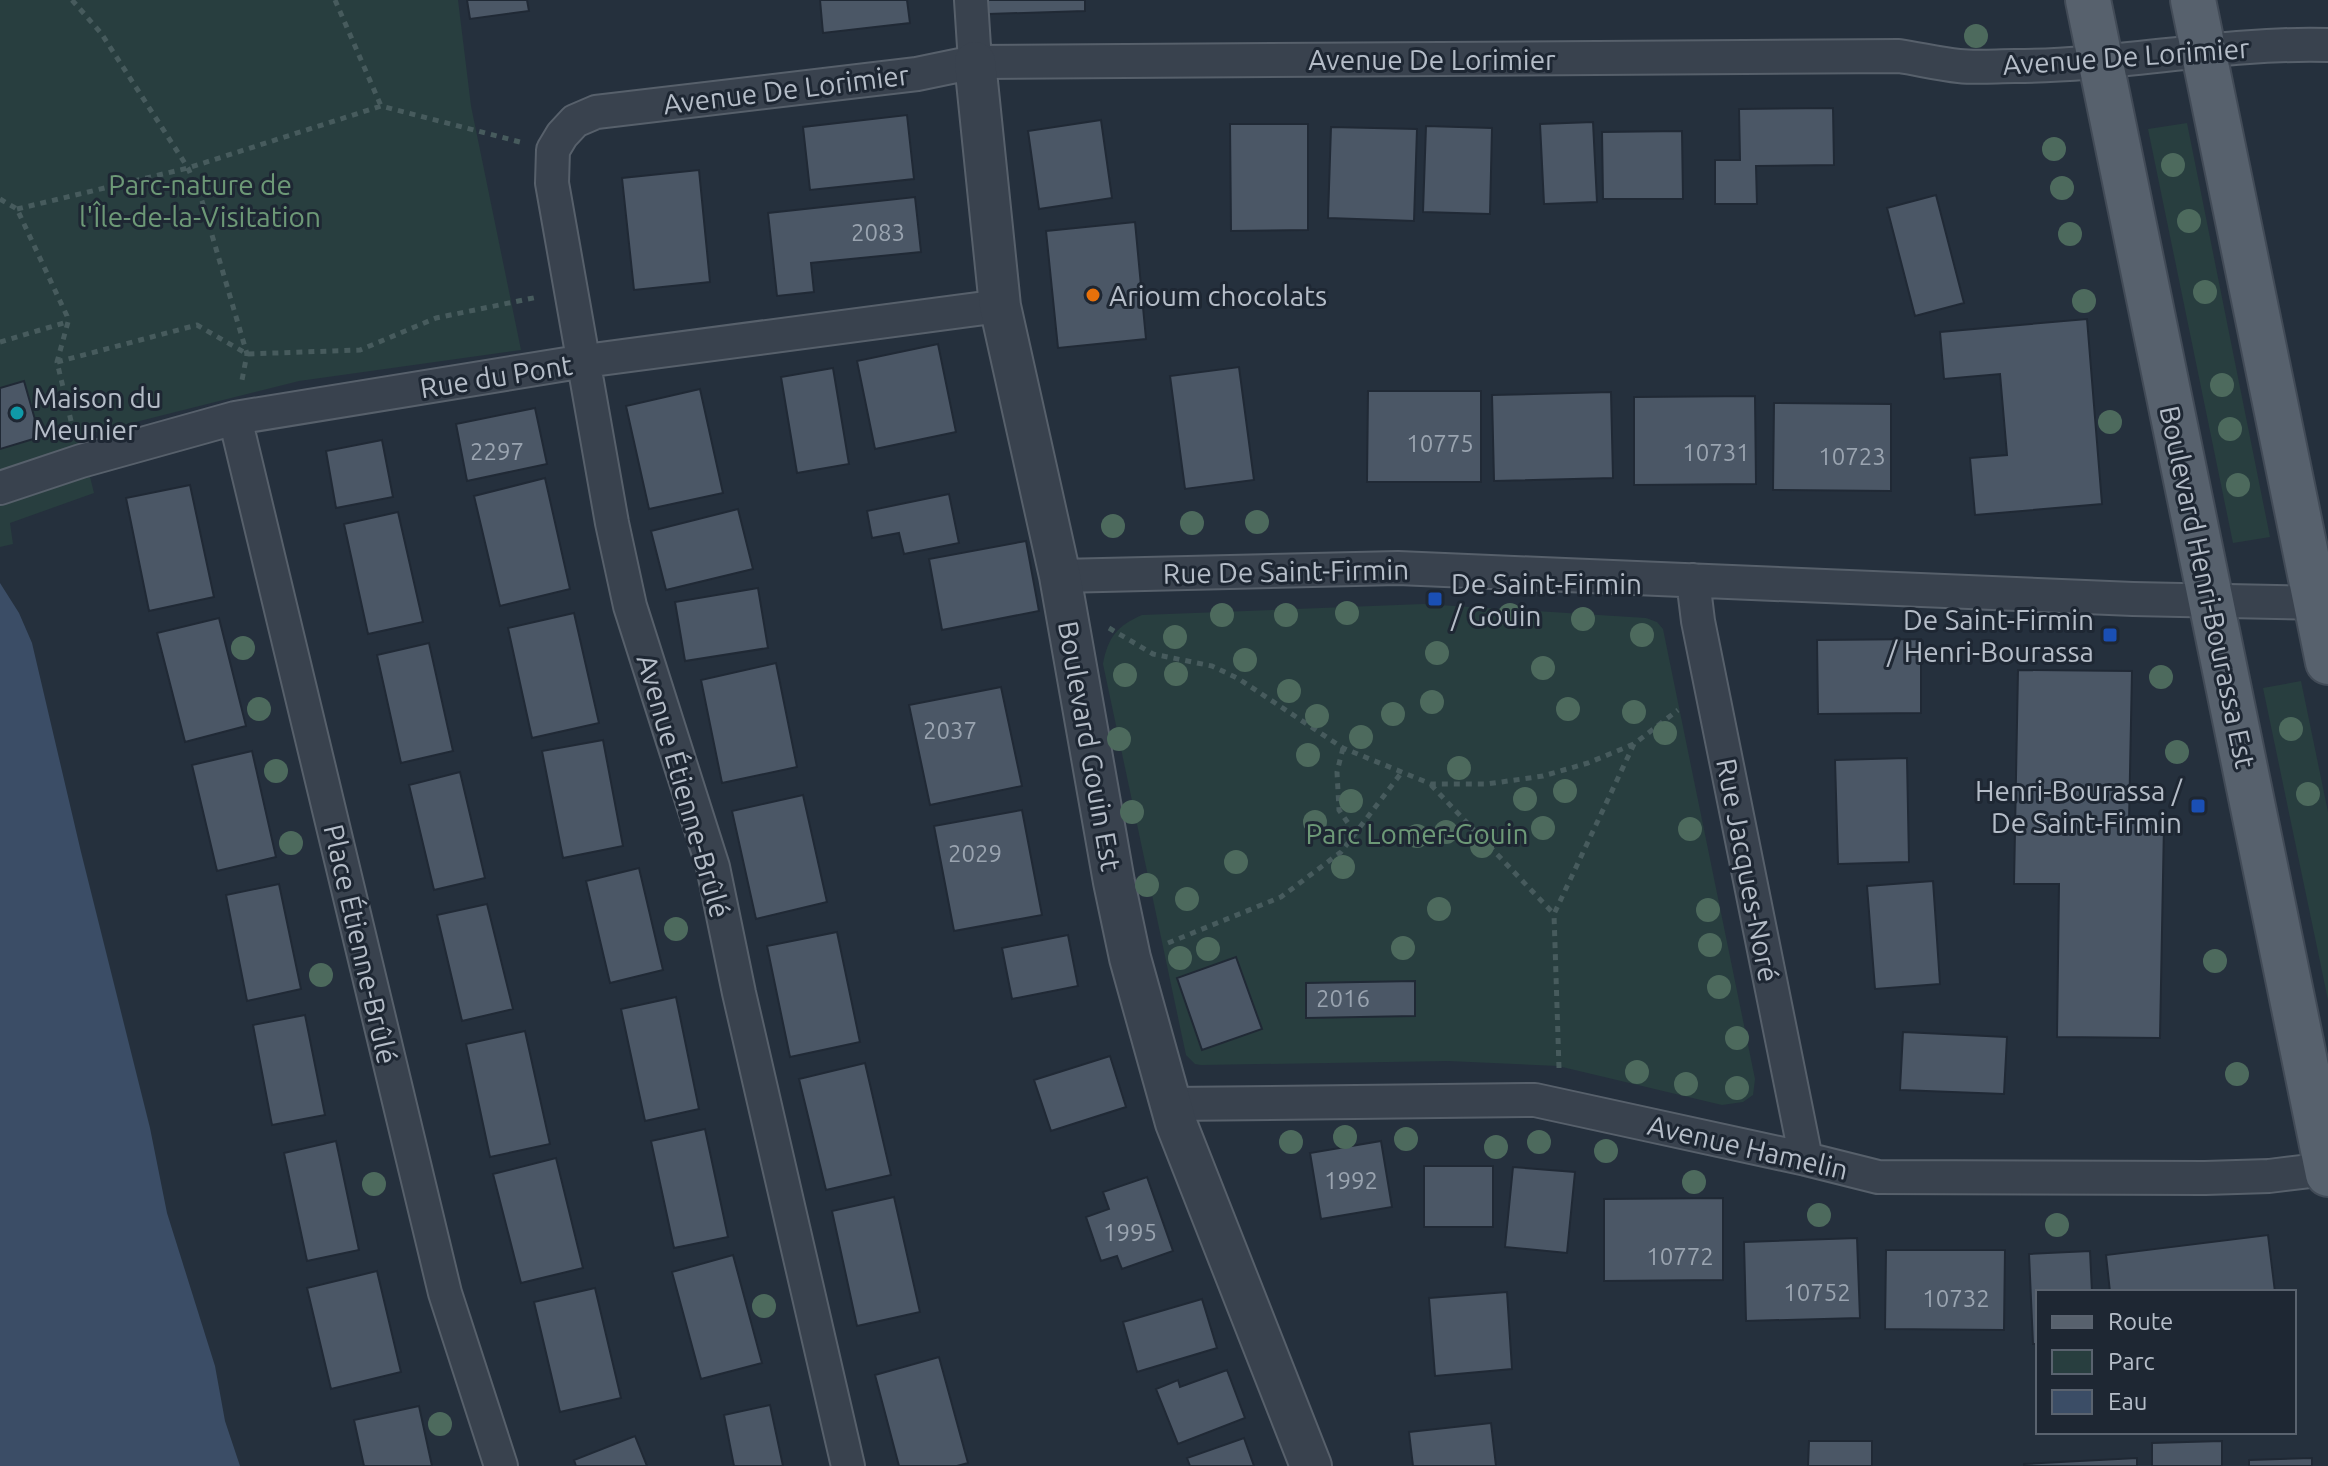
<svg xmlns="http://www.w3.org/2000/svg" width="2328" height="1466" font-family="Ubuntu,sans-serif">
<rect width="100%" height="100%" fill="#25303d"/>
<path fill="#283e3f" d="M0,0h458l13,106 50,244 -222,31 -219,55 14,57 -84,30 3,21 -13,3z
M2187,123l83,414 -37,6 -85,-414z
M1423,604l223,14 11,4 6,7 92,450 -2,16 -10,7 -21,3 -164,-39 -110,-5 -247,4 -6,-1 -9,-9 -83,-391c5,-27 14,-38 39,-49z
M2301,681l27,131v188l-65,-312z"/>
<path fill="#3b4d66" d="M0,583l19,30 13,30 49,209 69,276 17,85 48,153 10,55 15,45h-240z"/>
<path fill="#4b5766" stroke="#202935" stroke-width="2" d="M467,0h60l2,11 -59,8z
M820,0h87l3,23 -87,10z
M987,0h98v11l-97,3z
M1833,108l1,57 -78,1 1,38h-42v-44h25l-1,-51z
M907,115l7,64 -104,11 -7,-63z
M1101,120l11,78 -73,11 -11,-78z
M1593,122l4,80 -53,2 -4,-80z
M1230,124h78v106l-77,1z
M1426,126l66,2 -2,86 -67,-2z
M1331,127l86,2 -3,92 -86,-3z
M1682,131l1,68h-80l-1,-67z
M699,170l11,112 -76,8 -12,-112z
M1936,195l28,108 -49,13 -28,-108z
M915,197l6,55 -110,11 3,29 -37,4 -9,-83z
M1135,222l11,117 -88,9 -12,-117z
M2087,319l15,185 -127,11 -5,-57 37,-3 -7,-81 -56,5 -4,-47z
M938,344l18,88 -81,17 -18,-88z
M1239,367l15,113 -69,9 -15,-113z
M833,368l16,96 -52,9 -16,-96z
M24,381l16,56 -40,12v-61z
M700,389l23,104 -74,16 -23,-103z
M1368,391h113v91h-114z
M1611,392l2,86 -119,3 -2,-86z
M1755,396l1,88 -122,1v-88z
M1774,403l117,1v87l-118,-1z
M535,408l12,56 -80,17 -11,-57z
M382,440l11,57 -57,11 -10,-57z
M545,478l25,111 -70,17 -26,-110z
M190,485l24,112 -65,14 -23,-113z
M949,494l10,49 -55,11 -5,-21 -27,5 -5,-27z
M738,509l15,60 -87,21 -15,-59z
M398,512l25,110 -55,12 -24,-110z
M1026,541l13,70 -97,19 -13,-71z
M758,588l10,60 -83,13 -10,-59z
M574,613l25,110 -67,15 -24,-110z
M219,618l27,108 -61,16 -28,-109z
M1921,639v74l-103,1 -1,-74z
M429,643l24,108 -52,12 -24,-108z
M776,663l21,104 -75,16 -21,-103z
M2018,670l114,1 -3,152 35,1 -4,214 -103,-1 2,-153h-45z
M1001,687l21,99 -92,19 -21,-100z
M603,740l20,106 -60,12 -21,-107z
M252,751l24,106 -59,14 -25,-106z
M1907,758l2,104 -71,2 -3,-104z
M460,772l25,106 -51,12 -25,-105z
M803,795l24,107 -71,17 -24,-108z
M1022,810l20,105 -88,16 -20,-105z
M639,868l24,102 -53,13 -24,-102z
M1933,881l7,103 -65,5 -8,-103z
M279,884l22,105 -54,12 -21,-106z
M487,904l26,105 -51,12 -25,-106z
M837,932l23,110 -70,15 -23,-111z
M1068,935l10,51 -66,13 -10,-51z
M1236,957l26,72 -60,21 -25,-72z
M1415,981v35l-109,2v-35z
M676,997l23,112 -54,12 -24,-112z
M305,1015l20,100 -53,10 -19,-100z
M525,1031l25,113 -60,13 -24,-113z
M1903,1032l104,5 -3,57 -104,-4z
M1110,1056l16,51 -75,24 -17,-51z
M865,1063l26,112 -65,15 -27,-111z
M705,1129l23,108 -54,11 -23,-107z
M336,1141l23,109 -52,11 -23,-108z
M1381,1141l11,66 -71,12 -11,-66z
M556,1158l27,110 -62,15 -28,-109z
M1424,1166h69v61h-69z
M1513,1167l62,5 -8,81 -62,-6z
M1147,1177l26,74 -51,18 -5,-13 -16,5 -15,-44 23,-8 -6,-17z
M894,1197l26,115 -63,14 -25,-115z
M1723,1198v82l-119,1v-82z
M2268,1235l7,57h-165l-4,-37z
M1857,1238l3,80 -114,3 -2,-79z
M1886,1250h119l-1,80 -119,-1z
M2090,1251l2,41h-54v52h-5l-4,-90z
M733,1255l29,108 -61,16 -29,-107z
M377,1271l24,101 -70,17 -24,-101z
M595,1288l26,110 -61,14 -26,-110z
M1507,1292l5,77 -77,7 -6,-78z
M1202,1299l15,49 -80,24 -14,-50z
M939,1357l29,106 -11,3h-58l-24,-91z
M1227,1370l18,48 -67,26 -22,-55 22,-9 2,7z
M770,1405l13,61h-49l-10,-51z
M419,1406l13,60h-68l-10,-46z
M1491,1423l5,43h-83l-4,-34z
M635,1436l12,30h-71l-2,-6z
M1244,1438l10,28h-64l-3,-8z
M1809,1441h63v25h-64z
M2222,1441v25h-70v-23z
M2137,1458v8h-113v-2z
M2312,1458v8h-63v-6z"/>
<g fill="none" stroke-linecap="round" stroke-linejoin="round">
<defs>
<path id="minor" d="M971,0l4,62
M235,418l210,875 56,173
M0,488l81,-27 154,-43 350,-57 415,-55
M1060,576l338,-8 735,31 195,4
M1693,580l5,41 108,538
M1170,1104l365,-4 271,59 72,18 327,1 64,-2 58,-7
M848,1466l-109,-473 -26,-126 -83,-261 -18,-83 -60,-340 1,-33 9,-15 13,-14 21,-9 321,-38 58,-12 924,-6c20,3 40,8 60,10 18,2 38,0 56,0 105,0 208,-24 313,-21"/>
<path id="tertiary" d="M975,62l25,244 60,270 54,306 16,76 46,165 135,343"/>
<path id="primary" d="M2088,0l240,1174
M2193,0l135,662"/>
</defs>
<use href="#minor" stroke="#57606b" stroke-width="36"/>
<use href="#tertiary" stroke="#57606b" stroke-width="44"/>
<use href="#primary" stroke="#424b57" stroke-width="48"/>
<path stroke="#475b5d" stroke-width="5" stroke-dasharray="6 6" stroke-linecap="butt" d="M72,0l29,33 87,135 14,33 45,153 -5,26
M335,0l46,106
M0,199l17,10 50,107 1,6 -11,40 15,63
M17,209l171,-41 193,-62 139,36
M0,342l67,-20
M57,362l140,-37 50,29 113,-4 76,-32 102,-21
M1109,628l44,26 59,12 27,13 104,69 88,36h56l56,-8 45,-13 46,-19
M1343,748l-6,24 2,38 16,23
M1431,785l123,129
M1168,943l113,-46 60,-45 61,-80
M1559,1068l-5,-154 80,-170 44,-34"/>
<use href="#minor" stroke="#39424e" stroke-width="32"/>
<use href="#tertiary" stroke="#39424e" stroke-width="40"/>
<use href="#primary" stroke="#57616d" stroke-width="44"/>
</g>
<g fill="#4d6a5d">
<circle cx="1976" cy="36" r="12"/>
<circle cx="2054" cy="149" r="12"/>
<circle cx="2173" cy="165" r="12"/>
<circle cx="2062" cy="188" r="12"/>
<circle cx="2189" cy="221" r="12"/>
<circle cx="2070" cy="234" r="12"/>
<circle cx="2205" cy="292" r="12"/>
<circle cx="2084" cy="301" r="12"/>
<circle cx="2222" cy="385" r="12"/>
<circle cx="2110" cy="422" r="12"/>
<circle cx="2230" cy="429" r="12"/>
<circle cx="2238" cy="485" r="12"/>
<circle cx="1257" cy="522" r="12"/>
<circle cx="1192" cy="523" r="12"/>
<circle cx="1113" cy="526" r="12"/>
<circle cx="1347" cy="613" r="12"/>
<circle cx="1222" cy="615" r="12"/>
<circle cx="1286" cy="615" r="12"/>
<circle cx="1510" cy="615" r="12"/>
<circle cx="1583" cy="619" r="12"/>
<circle cx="1642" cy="635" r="12"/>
<circle cx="1175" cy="637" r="12"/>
<circle cx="243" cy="648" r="12"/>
<circle cx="1437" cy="653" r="12"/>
<circle cx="1245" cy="660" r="12"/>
<circle cx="1543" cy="668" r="12"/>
<circle cx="1176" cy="674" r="12"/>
<circle cx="1125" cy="675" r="12"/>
<circle cx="2161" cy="677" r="12"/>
<circle cx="1289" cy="691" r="12"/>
<circle cx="1432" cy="702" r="12"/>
<circle cx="259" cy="709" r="12"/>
<circle cx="1568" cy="709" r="12"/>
<circle cx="1634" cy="712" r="12"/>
<circle cx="1393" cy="714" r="12"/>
<circle cx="1317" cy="716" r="12"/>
<circle cx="2291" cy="729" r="12"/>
<circle cx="1665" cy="733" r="12"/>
<circle cx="1361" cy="737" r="12"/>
<circle cx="1119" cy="739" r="12"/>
<circle cx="2177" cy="752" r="12"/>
<circle cx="1308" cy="755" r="12"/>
<circle cx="1459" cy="768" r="12"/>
<circle cx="276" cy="771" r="12"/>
<circle cx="1565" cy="791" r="12"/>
<circle cx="2308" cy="794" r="12"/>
<circle cx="1525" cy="799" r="12"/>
<circle cx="1351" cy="801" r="12"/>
<circle cx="1132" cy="812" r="12"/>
<circle cx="1315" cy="822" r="12"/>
<circle cx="1543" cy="828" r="12"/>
<circle cx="1690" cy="829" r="12"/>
<circle cx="1446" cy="832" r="12"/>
<circle cx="1417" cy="836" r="12"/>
<circle cx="291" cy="843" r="12"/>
<circle cx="1482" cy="846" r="12"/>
<circle cx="1236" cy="862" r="12"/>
<circle cx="1343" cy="867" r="12"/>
<circle cx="1147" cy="885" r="12"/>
<circle cx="1187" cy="899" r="12"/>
<circle cx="1439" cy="909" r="12"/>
<circle cx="1708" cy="910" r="12"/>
<circle cx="676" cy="929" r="12"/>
<circle cx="1710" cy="945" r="12"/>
<circle cx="1403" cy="948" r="12"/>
<circle cx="1208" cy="949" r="12"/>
<circle cx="1180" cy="958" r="12"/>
<circle cx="2215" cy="961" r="12"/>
<circle cx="321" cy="975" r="12"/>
<circle cx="1719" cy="987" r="12"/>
<circle cx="1737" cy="1038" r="12"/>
<circle cx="1637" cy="1072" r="12"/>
<circle cx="2237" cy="1074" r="12"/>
<circle cx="1686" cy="1084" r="12"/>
<circle cx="1737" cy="1088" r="12"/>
<circle cx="1345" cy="1137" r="12"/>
<circle cx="1406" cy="1139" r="12"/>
<circle cx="1291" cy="1142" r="12"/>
<circle cx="1539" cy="1142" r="12"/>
<circle cx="1496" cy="1147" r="12"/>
<circle cx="1606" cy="1151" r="12"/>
<circle cx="1694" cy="1182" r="12"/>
<circle cx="374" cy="1184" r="12"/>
<circle cx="1819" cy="1215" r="12"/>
<circle cx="2057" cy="1225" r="12"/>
<circle cx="764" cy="1306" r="12"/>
<circle cx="440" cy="1424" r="12"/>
</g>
<circle fill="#e8710a" stroke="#1e2733" stroke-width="3" cx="1093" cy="295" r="8"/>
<circle fill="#0f9aa8" stroke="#1e2733" stroke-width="3" cx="17" cy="413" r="8"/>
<g fill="#1a4fb4" stroke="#1e2733" stroke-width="3">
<rect x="1427" y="591" width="16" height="16" rx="4"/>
<rect x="2102" y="627" width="16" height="16" rx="4"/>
<rect x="2190" y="798" width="16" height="16" rx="4"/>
</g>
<g text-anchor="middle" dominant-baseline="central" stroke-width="6" stroke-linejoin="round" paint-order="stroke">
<g font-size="24" fill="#9aa4b0">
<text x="878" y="232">2083</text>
<text x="1440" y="443">10775</text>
<text x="497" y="451">2297</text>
<text x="1716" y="452">10731</text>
<text x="1852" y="456">10723</text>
<text x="950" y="730">2037</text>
<text x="975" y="853">2029</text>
<text x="1343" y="998">2016</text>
<text x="1351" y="1180">1992</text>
<text x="1130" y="1232">1995</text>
<text x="1680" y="1256">10772</text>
<text x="1817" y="1292">10752</text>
<text x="1956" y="1298">10732</text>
</g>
<g font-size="28" fill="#b5bdc8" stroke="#1e2733">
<text transform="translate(2126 56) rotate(-4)">Avenue De Lorimier</text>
<text x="1432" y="59">Avenue De Lorimier</text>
<text transform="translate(786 89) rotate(-7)">Avenue De Lorimier</text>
<text transform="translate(496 376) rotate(-9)">Rue du Pont</text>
<text transform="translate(1286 571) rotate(-1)">Rue De Saint-Firmin</text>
<text transform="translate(2208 587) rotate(78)">Boulevard Henri-Bourassa Est</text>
<text transform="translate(1090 746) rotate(80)">Boulevard Gouin Est</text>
<text transform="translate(684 786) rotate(74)">Avenue Étienne-Brûlé</text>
<text transform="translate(1748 870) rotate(79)">Rue Jacques-Noré</text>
<text transform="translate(361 944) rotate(77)">Place Étienne-Brûlé</text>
<text transform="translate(1748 1147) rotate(13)">Avenue Hamelin</text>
</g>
<g font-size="28" fill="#6d9977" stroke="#1e2733">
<text x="200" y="184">Parc-nature de<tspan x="200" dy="32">l'Île-de-la-Visitation</tspan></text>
<text x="1417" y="833">Parc Lomer-Gouin</text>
</g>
<g font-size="28" fill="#b5bdc8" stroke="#1e2733" text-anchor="start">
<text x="1109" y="295">Arioum chocolats</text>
<text x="33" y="397">Maison du<tspan x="33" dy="32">Meunier</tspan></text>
<text x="1451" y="583">De Saint-Firmin<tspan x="1451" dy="32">/ Gouin</tspan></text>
<text x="2094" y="619" text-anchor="end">De Saint-Firmin<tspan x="2094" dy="32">/ Henri-Bourassa</tspan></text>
<text x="2182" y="790" text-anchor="end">Henri-Bourassa /<tspan x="2182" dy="32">De Saint-Firmin</tspan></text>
</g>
</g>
<rect x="2036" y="1290" width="260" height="144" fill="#1e2733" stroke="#5a636f" stroke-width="2"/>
<rect x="2052" y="1316" width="40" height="12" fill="#57616d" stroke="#5a636f" stroke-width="2"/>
<text x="2108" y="1330" font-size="24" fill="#b5bdc8">Route</text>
<rect x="2052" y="1350" width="40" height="24" fill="#283e3f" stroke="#5a636f" stroke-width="2"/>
<text x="2108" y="1370" font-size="24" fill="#b5bdc8">Parc</text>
<rect x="2052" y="1390" width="40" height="24" fill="#3b4d66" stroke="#5a636f" stroke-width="2"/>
<text x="2108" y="1410" font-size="24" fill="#b5bdc8">Eau</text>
</svg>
